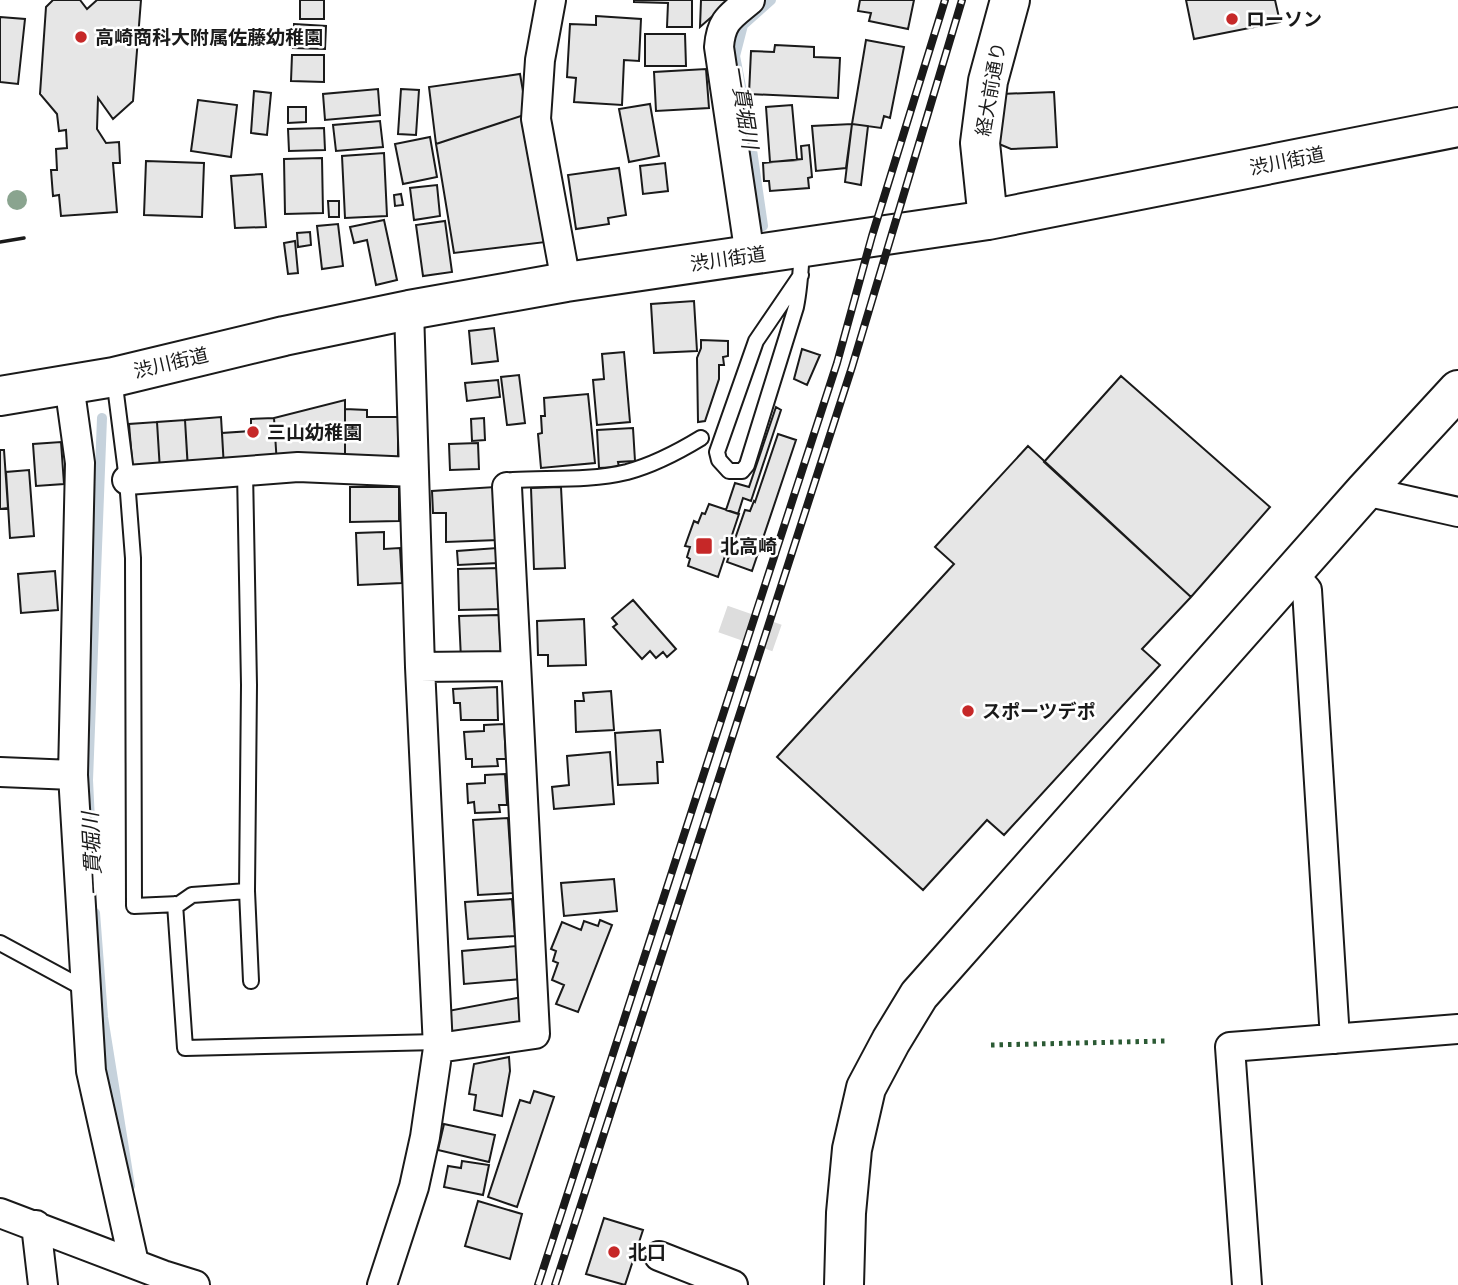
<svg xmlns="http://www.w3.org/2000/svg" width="1458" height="1285" font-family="Figtree,'Noto Sans JP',sans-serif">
<rect width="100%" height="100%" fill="#fff"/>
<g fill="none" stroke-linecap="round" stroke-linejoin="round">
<path stroke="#c6d2dc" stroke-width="10" d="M763,226l-15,-104 -13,-66 8,-31 28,-25
M90,821l-2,-41 14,-362
M95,913l8,104 27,169"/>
</g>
<path fill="#e6e6e6" stroke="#1a1a1a" stroke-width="2" d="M53,0h27l7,9 10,-9h44l-8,101 -20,18 -15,-21 -1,31 9,14 13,-1 1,21h-7l4,49 -56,4 -2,-21 -6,1 -2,-26h6l-1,-21 11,-1 -1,-18 -7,1 -2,-17 -17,-20 6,-87z
M300,0h24v19h-24z
M634,0h58v27h-25l1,-24 -34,-1z
M701,0h30l-31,27z
M860,0h54l-6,29 -39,-8 2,-8 -13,-2z
M1186,0h89l5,22 -86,17z
M596,16l45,3 -2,42 -15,-1 -2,45 -48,-3 2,-24 -9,-1 3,-53 26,1z
M0,17l25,2 -7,65 -18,-2z
M294,24l32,2 -1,23 -32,-1z
M645,34h40l1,32h-41z
M866,40l38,7 -14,71 -6,-2 -3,12 -29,-4z
M775,45l39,2v10l26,1 -2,40 -89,-4 2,-43 23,1z
M292,55h32v27l-33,-1z
M706,69l3,39 -53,3 -2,-39z
M520,74l7,40 -91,30 -7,-57z
M378,89l2,26 -55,5 -2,-26z
M401,89l18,1 -3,45 -18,-1z
M254,91l17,2 -4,42 -16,-2z
M1054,92l3,55 -46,2 -12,-5 -5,-31 7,-19z
M198,100l39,5 -6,52 -40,-6z
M650,104l9,52 -30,6 -10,-53z
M792,105l5,55 -27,2 -4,-55z
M288,107h18v15l-18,1z
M527,114l19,128 -92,11 -18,-109z
M380,121l3,26 -47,4 -3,-26z
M852,124l16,2 -7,59 -16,-3z
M852,124l-6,44 -30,3 -4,-45z
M324,128l1,22 -36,1 -1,-22z
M430,137l7,40 -34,7 -8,-40z
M809,145l3,32 -4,1 1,10 -39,3 -1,-10h-5l-1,-18 39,-4 -1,-13z
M384,153l3,63 -42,2 -3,-62z
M322,158l1,55 -38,1 -1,-55z
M146,161l58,2 -2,54 -58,-2z
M665,163l3,28 -25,3 -3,-28z
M619,168l7,47 -18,3 1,6 -33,5 -8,-54z
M262,174l4,53 -31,1 -4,-52z
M437,185l3,31 -26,4 -4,-32z
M401,194l2,11 -8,1 -1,-11z
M328,201h11v16h-10z
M384,220l13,60 -21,5 -9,-45 -13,3 -4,-16z
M445,221l7,51 -29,4 -7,-51z
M338,224l5,42 -21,3 -5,-43z
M310,232l1,13 -13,2 -1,-14z
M295,241l3,32 -10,1 -4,-31z
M694,301l3,50 -43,2 -3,-49z
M494,328l4,33 -26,3 -3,-33z
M701,340l27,1v15l-5,1 1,8h-5v14l-14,42 -7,1 -1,-64 4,-10z
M802,349l18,6 -13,30 -13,-6z
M624,352l6,70 -33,3 -4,-45 11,-1 -2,-25z
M519,375l6,48 -18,2 -6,-48z
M1121,376l149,131 -79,90 -147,-135z
M498,380l2,17 -33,4 -2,-18z
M588,394l7,69 -54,5 -3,-34 4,-1 -1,-17h4l-1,-18z
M345,400v64l-68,1 -3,-47z
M776,407l5,3 -30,91 -8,-3 -5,16 -12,-4 9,-27 14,4z
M345,409l22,1v7h31v47h-53z
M221,417l3,51 -36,3 -3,-51z
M274,418l3,47 -53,3 -2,-35 29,-2v-12z
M484,418l1,22 -13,1 -1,-22z
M185,420l3,49 -28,2 -3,-49z
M157,422l3,48 -27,2 -4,-48z
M633,428l2,33 -17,1 1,5 -20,1 -2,-38z
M778,434l18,6 -44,131 -25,-9 18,-52 5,1 4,-10 1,1z
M61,442l3,42 -28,2 -3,-42z
M478,443l1,26 -29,1 -1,-26z
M1028,446l163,151 -49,52 18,16 -156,170 -17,-15 -64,70 -146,-133 177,-193 -19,-17z
M0,450h4l4,58 -8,1z
M29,470l5,66 -24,2 -4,-66z
M350,487h49v34l-49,1z
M495,487l3,53 -52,2v-29h-13l-1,-22z
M561,487l4,81 -31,1 -3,-81z
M709,504l30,10 -21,63 -30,-11 2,-7 -3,-2 3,-10 -5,-1 9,-25 4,2 4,-10 3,1z
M384,532v17l16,-1 2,35 -44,2 -2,-52z
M497,548l1,15 -40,2 -1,-14z
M499,568l1,41 -41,1 -1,-41z
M55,571l3,39 -37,3 -3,-39z
M633,600l43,49 -9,8 -4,-5 -7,6 -6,-7 -8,8 -29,-32 4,-3 -5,-6z
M499,615l2,43 -40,1 -2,-43z
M584,619l2,46 -38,1v-11h-10l-1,-34z
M497,687l1,33h-37l-1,-17h-6l-1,-14z
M611,691l3,39 -38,2 -1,-31h9l-1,-8z
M504,724l2,35h-9l1,7 -26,1v-8h-6l-2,-27 20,-1v-6z
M660,730l3,32h-6l1,21 -40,2 -3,-52z
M610,752l4,52 -60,5 -2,-22 17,-2 -2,-29z
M505,774l2,31h-8l1,7 -25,1 -1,-11 -6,1 -1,-19 18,-1v-8z
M508,818l5,75 -35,2 -5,-75z
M614,879l3,32 -53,5 -3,-33z
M512,899l3,37 -47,3 -3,-37z
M600,920l12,5 -34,87 -22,-8 8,-19 -12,-5 6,-17 -5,-2 3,-10 -5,-2 11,-27 19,8 3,-9 14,5z
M517,946l4,33 -57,5 -2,-33z
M522,997l5,32 -77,5 -2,-23z
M509,1057l1,14 -8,45 -28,-6 2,-15 -7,-1 5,-30z
M534,1091l20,6 -37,110 -29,-10 32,-97 10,3z
M444,1124l51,11 -6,27 -51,-12z
M462,1161l27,4 -6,30 -39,-8 4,-21 13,2z
M478,1201l44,13 -12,45 -45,-13z
M604,1218l39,12 -18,55 -39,-11z"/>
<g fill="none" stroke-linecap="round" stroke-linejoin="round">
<path stroke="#ddd" stroke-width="28" stroke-dasharray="28 14" stroke-linecap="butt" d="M723,619l54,19"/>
<defs>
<path id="lane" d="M801,275l-45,66 -39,111 2,8 10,11h13l5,-6 49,-158c4,-20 5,-39 6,-58
M114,378l13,102 6,78 1,348 45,-2 13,-9 55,-4
M245,471l4,214 -2,206 4,90
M507,487l2,-5 4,-2c37,-2 77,1 114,-8 26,-7 51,-20 74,-34
M175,904l10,144 253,-6
M0,943l85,46"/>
<path id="street" d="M551,0l-11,60 -4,59 30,163
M750,256l-31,-209c2,-27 12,-31 31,-47
M69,384l11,79 -7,312 18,296 43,192
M127,480l171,-13 116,5
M1365,491l93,21
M1293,574l14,16 28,449
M420,667l96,-1
M0,772l73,3
M438,1048l97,-14 -28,-547
M0,1213l163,62 32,10
M36,1225l7,60
M659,1256l74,29
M382,1285l32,-98 11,-50 13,-89 -18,-381 -11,-357
M1247,1285l-17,-238 228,-18"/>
<path id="secondary" d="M844,1285l2,-72 6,-64 14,-61 25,-47 28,-46 446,-504 93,-101"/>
<path id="primary" d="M988,220l-8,-77 8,-62 22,-81
M0,396l114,-19 170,-41 125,-26 157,-28 422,-62 470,-93"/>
</defs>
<use href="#lane" stroke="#1a1a1a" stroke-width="18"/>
<use href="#street" stroke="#1a1a1a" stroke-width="32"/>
<use href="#secondary" stroke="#1a1a1a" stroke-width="42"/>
<use href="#primary" stroke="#1a1a1a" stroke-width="42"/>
<use href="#lane" stroke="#fff" stroke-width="14"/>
<use href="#street" stroke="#fff" stroke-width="28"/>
<use href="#secondary" stroke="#fff" stroke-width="38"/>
<use href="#primary" stroke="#fff" stroke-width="38"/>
<defs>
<path id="rail" d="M538,1285l299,-922 35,-127 73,-236
M555,1285l297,-918 110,-367"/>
</defs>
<use href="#rail" stroke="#1a1a1a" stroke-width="8"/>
<use href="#rail" stroke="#fff" stroke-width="5" stroke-dasharray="16" stroke-linecap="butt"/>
<path stroke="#2b5a34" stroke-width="5" stroke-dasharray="3.5 5" stroke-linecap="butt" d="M991,1045l174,-4"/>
<path stroke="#1a1a1a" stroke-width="3.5" d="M0,242l24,-4"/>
</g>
<circle fill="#8aa48f" cx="17" cy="200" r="10"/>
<g fill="#c62828" stroke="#fff" stroke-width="2.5">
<circle cx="1232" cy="19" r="7"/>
<circle cx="81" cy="37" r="7"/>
<circle cx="253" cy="432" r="7"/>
<rect x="695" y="537" width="18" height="18" rx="3.5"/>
<circle cx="968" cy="711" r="7"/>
<circle cx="614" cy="1252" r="7"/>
</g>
<g text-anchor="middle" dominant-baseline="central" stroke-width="5" stroke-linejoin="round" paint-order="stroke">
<g font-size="19" font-weight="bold" fill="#1a1a1a" stroke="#fff" text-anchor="start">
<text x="1246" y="19">ローソン</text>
<text x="95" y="37">高崎商科大附属佐藤幼稚園</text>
<text x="267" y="432">三山幼稚園</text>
<text x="720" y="546">北高崎</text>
<text x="982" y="711">スポーツデポ</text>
<text x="628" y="1252">北口</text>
</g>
<g font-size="19" fill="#1a1a1a" stroke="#fff">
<text transform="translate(991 89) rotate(-80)">経大前通り</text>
<text transform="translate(1287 161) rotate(-11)">渋川街道</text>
<text transform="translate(728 259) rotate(-8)">渋川街道</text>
<text transform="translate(171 363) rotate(-13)">渋川街道</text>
</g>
<g font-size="21" font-style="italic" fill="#1a1a1a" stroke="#fff">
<text transform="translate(744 107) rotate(81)">一貫堀川</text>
<text transform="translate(92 854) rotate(-93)">一貫堀川</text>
</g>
</g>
</svg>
